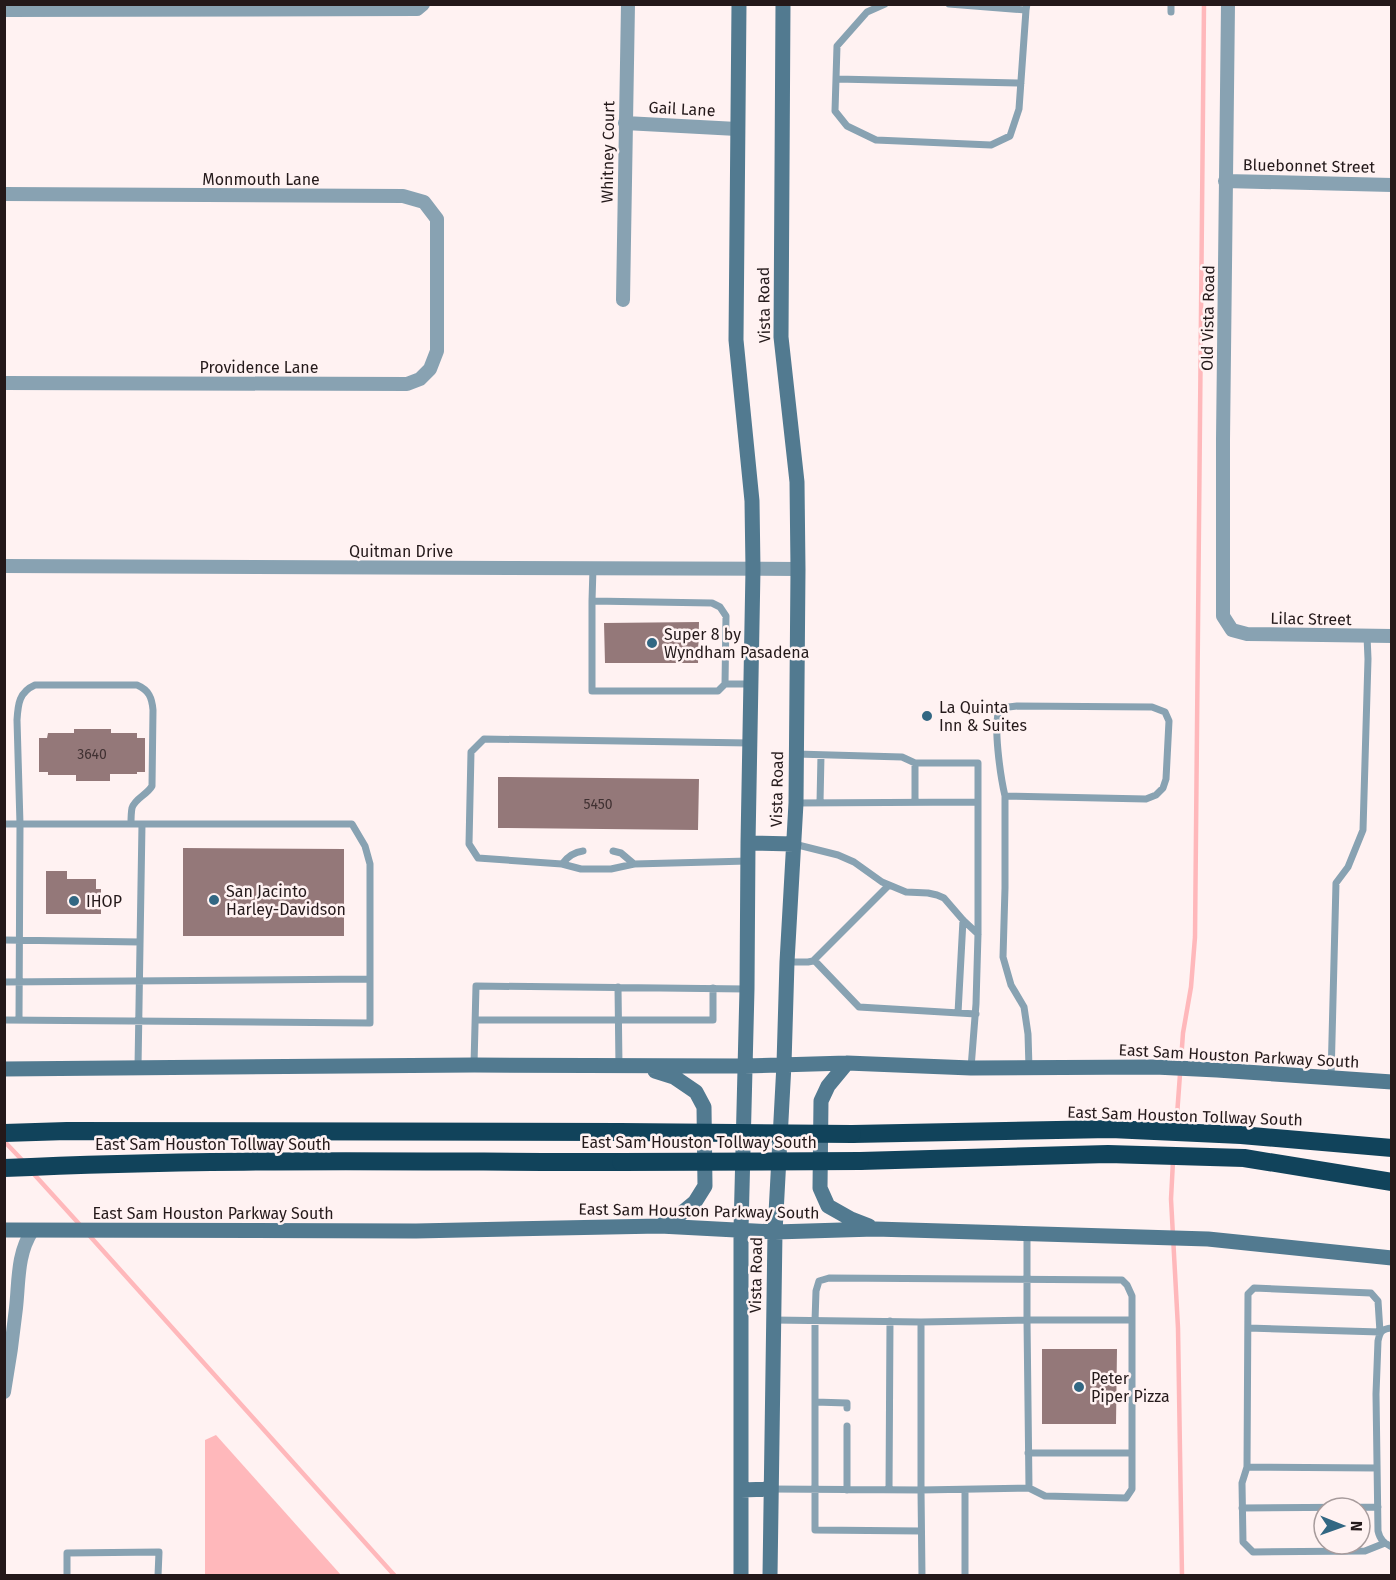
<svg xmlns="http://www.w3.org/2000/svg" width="1396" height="1580" font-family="'Fira Sans',sans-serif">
<rect width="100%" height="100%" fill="#fff2f2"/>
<path fill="#ffb8bb" d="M216,1435l125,140h-136v-135z"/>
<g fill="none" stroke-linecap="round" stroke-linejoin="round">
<path stroke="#ffb8bb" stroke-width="4.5" d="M1176,1129l7,-96 8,-46 4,-50 9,-933
M4,1141l19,20
M1173,1161l-2,38 7,129 4,248
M32,1172l49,54
M88,1234l307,342"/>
</g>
<path fill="#947879" d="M699,622l-1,41h-93l-1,-40z
M74,729h37v4h26v5h8v34h-8v2h-27v7h-34v-6h-28v-3h-9v-34h8l1,-5h26z
M498,777l201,2 -1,51 -200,-2z
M183,848l161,1v87h-161z
M46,871h21v8h29v10h5v25h-55z
M1042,1349h75l-1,75h-74z"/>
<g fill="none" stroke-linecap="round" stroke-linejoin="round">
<path stroke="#88a2b2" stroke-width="7" d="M885,4l-18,8 -30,34 -2,65 12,15 29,14 115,5 19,-9 9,-27 7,-99
M949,4l77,6 1,-6
M1171,12v-8
M836,79l185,4
M593,568l-1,33 120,2 8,4 6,9 -1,68h26
M592,601v90h126l7,-7
M796,754l106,3 13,6h63v171l-2,70 -5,64
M1005,796c-4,-17 -13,-74 -5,-88l17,-2 135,1 13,5 4,9 -3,58 -3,9 -7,7 -10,4 -141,-3v92l-2,69 8,28 13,22 4,27 1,34
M915,802v-39
M796,803l182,-1
M820,803l1,-48
M4,824h348l13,22 5,18v159l-366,-3
M794,844l44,11 16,7 28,20 24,10 22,1 9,2 7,3 19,22 15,14
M613,851l8,2 13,11
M748,861l-114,3 -23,5h-30l-19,-5 -84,-6 -9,-14 2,-92 13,-13 266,4
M562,864c6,-8 12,-12 21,-13
M4,940l136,2
M814,960l45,47 117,7
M787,962h21l5,-1 76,-76
M4,982l366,-3
M618,987l1,79
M958,1013l5,-93
M19,1020l1,-196 -3,-104c1,-16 2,-28 18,-35h102c12,5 15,13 16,25l-1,76c-5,9 -17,12 -20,22 -1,5 -1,11 -1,16
M476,1020h237v-32
M474,1065l2,-79 270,3
M138,1067l4,-243
M1331,1078l5,-195 12,-16 15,-37 5,-171 -1,-23
M773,1320l148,2 106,-2v-86
M1248,1328l132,4 -2,-31 -7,-8 -117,-5 -6,6 -1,173 130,1
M1392,1328c-10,1 -12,3 -14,13l-2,53 2,137c2,9 6,12 14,16
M815,1402l32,1v5
M1028,1453h104
M1247,1467l-5,16 1,59 10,10 112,-1 20,-8
M1029,1488l-2,-168h105
M771,1489l150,1v-168
M847,1490v-64
M889,1490l1,-169
M965,1490v86
M1242,1508l136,-1
M921,1531l-106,-1v-209l1,-30 3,-10 10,-3 293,2 5,5 5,11v193l-6,9 -81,-2 -16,-8 -108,2 1,86
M67,1576v-23l92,-1 -1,24"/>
<path stroke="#88a2b2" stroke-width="14" d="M1228,4l-5,436v176l9,14 15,4 145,2
M4,10l413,-1 6,-5
M625,123l112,6
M1225,181l167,4
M4,194l399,2 21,6 13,17v132l-7,18 -10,10 -13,5 -403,-1
M623,300l5,-296
M4,566l794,3
M4,1392c5,-28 9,-56 12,-84 3,-27 1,-54 16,-77"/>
<path stroke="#527a90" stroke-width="15" d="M739,4l-3,336 16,161 1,68 -5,274 -1,146 -6,241v346
M748,843l46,1
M847,1063l-19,23 -7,15 -1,87 8,18 23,13 18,7
M4,1069l470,-4 270,1 103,-3 124,5 184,-1 62,3 175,12
M655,1071l19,6 22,15 8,15 1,79 -10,16 -18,15 -17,9
M4,1230l412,1 244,-5 115,6 100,-3 333,10 184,19
M741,1490l30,-1
M770,1576l5,-344 9,-168 3,-102 9,-159 2,-234 -1,-87 -16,-145 2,-333"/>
<path stroke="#11435b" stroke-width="18" d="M4,1133l63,-2 553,1
M852,1134l259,-5 130,6 151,13
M860,1161l248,-7 136,4 148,24
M4,1168c206,-10 411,-6 617,-6"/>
<path stroke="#11435b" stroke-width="18" d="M620,1132l232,2
M621,1162l239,-1"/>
</g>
<g fill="#326783" stroke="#fff2f2" stroke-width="2">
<circle cx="652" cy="643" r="6"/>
<circle cx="927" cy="716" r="6"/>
<circle cx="214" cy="900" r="6"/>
<circle cx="74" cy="901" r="6"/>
<circle cx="1079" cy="1387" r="6"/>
</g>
<g text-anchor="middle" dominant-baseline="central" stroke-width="5" stroke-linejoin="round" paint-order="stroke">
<g font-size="14" fill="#403132">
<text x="92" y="754">3640</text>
<text x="598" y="804">5450</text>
</g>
<g font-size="16" fill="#24191a" stroke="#fff2f2">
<text transform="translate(682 109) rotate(3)">Gail Lane</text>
<text transform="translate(608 152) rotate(-89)">Whitney Court</text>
<text transform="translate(1309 166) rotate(1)">Bluebonnet Street</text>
<text x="261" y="179">Monmouth Lane</text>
<text transform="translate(764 305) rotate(-91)">Vista Road</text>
<text transform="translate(1208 318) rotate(-89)">Old Vista Road</text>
<text x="259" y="367">Providence Lane</text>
<text x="401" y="551">Quitman Drive</text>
<text transform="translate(1311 619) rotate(1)">Lilac Street</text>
<text transform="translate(777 789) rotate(-89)">Vista Road</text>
<text transform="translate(1239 1056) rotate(3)">East Sam Houston Parkway South</text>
<text transform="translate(1185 1116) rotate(2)">East Sam Houston Tollway South</text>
<text x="699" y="1142">East Sam Houston Tollway South</text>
<text x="213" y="1144">East Sam Houston Tollway South</text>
<text transform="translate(699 1211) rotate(1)">East Sam Houston Parkway South</text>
<text x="213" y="1213">East Sam Houston Parkway South</text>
<text transform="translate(756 1275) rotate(-89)">Vista Road</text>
</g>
<g font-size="16" fill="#24191a" stroke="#fff2f2" text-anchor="start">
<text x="664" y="634">Super 8 by<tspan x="664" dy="18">Wyndham Pasadena</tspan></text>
<text x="939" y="707">La Quinta<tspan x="939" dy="18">Inn &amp; Suites</tspan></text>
<text x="226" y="891">San Jacinto<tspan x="226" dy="18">Harley-Davidson</tspan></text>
<text x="86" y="901">IHOP</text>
<text x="1091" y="1378">Peter<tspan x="1091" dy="18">Piper Pizza</tspan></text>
</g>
</g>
<rect width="1396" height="1580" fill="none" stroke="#24191a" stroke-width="12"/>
<g transform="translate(1342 1526) rotate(91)"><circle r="28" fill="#fff2f2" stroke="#a79b9c" stroke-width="1.5"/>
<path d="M0-4.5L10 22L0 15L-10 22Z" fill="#326783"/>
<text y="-9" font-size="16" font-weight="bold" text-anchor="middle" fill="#24191a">N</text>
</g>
</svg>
